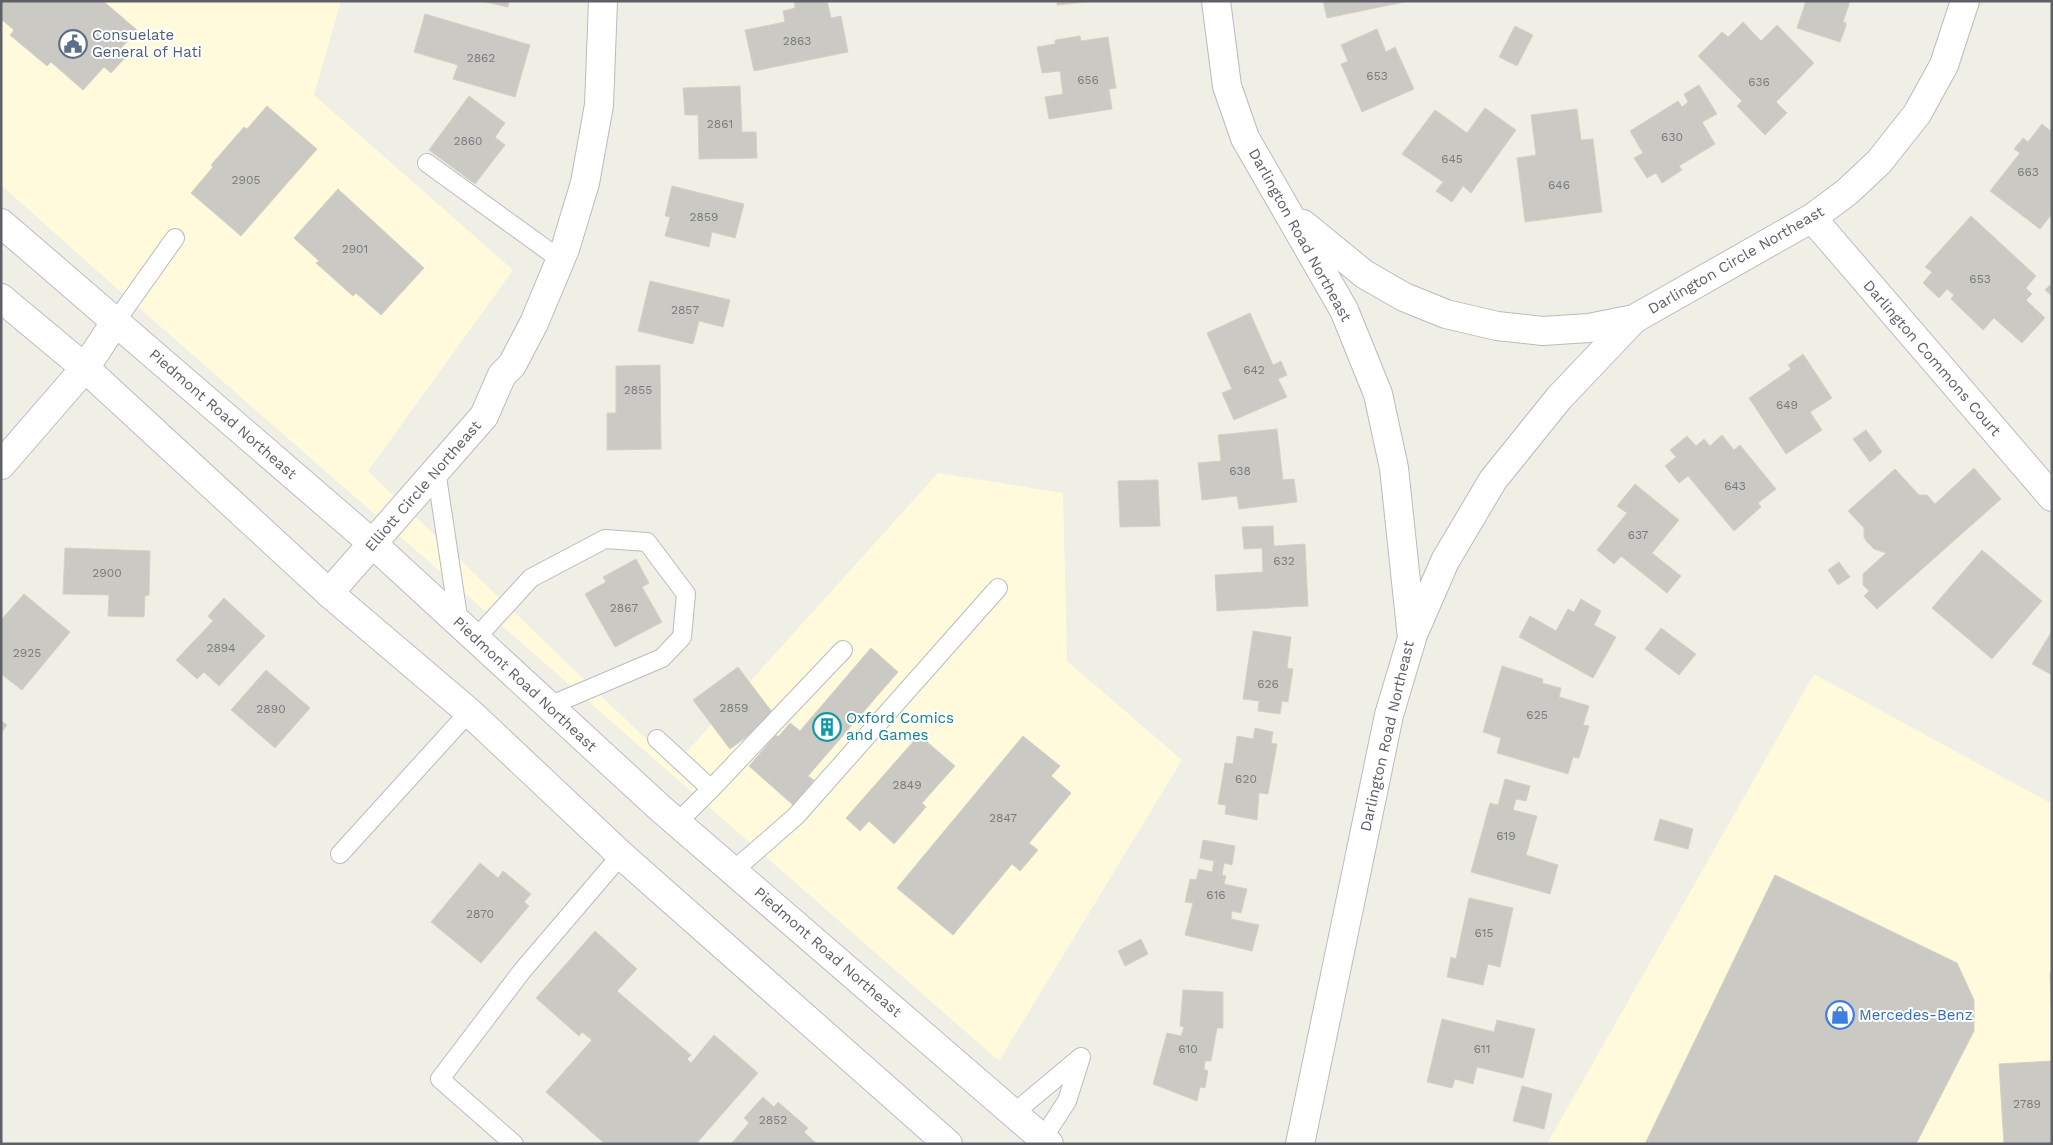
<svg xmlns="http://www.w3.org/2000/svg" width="2053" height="1145" font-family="'Work Sans',sans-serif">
<rect width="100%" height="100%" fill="#f0efe6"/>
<path fill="#fffadc" d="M1,1h340l-27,94 199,175 -145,201 306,295 264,-293 125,20 4,168 115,99 -183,301 -886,-776 -112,-100z
M1814,674l238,130v340h-505z"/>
<path fill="#cbc9c3" stroke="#d5d1c4" d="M1,1h102l34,29 -20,23 7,6 -13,14 -7,-6 -21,23 -32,-28 -4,4 -37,-31 4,-5 -13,-11z
M481,1h28l-1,6z
M794,1h33l4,17 10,-2 7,36 -94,19 -9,-41 40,-8 -2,-11 12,-3z
M1057,1h37l-37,4z
M1323,1h86l-82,17z
M1806,1h44l-7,21 3,1v3l-6,16 -43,-14z
M425,14l105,31 -15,52 -62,-18 5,-14 -44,-13z
M1743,22l18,19 16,-16 37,38 -38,39 11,11 -22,22 -28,-29 5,-5 -44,-45 24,-24 6,5z
M1515,26l18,9 -16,31 -18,-9z
M1377,29l9,23 9,-5 19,42 -52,23 -21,-48 7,-3 -7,-16z
M1080,36l1,5 27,-4 8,51 -7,1 3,20 -63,10 -4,-22 18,-3 -3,-23 -18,2 -5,-26 18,-3v-4z
M1699,85l18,29 -15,8 13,22 -36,22 3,4 -20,13 -6,-10 -9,5 -13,-20 9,-5 -13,-22 48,-30 4,6 6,-5 -4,-8z
M740,86l2,46h14l1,26 -58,1 -1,-44h-13l-2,-27z
M469,96l36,27 -10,14 10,8 -30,39 -46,-34z
M267,106l50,43 -76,87 -50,-43 22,-26 -2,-2 33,-38 3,2z
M1485,108l31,22 -45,63 -8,-7 -11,16 -16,-11 7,-9 -41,-28 33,-44 32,23z
M1577,109l4,31 12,-1 9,73 -77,10 -8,-64 19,-3 -5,-40z
M2042,124l10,8v82l-12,15 -50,-38 30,-38 -6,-4 9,-11 5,4z
M672,186l72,18 -9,34 -23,-6 -3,15 -44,-11 5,-19 -5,-1z
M338,189l86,79 -43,47 -25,-22 -3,3 -37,-33 3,-2 -25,-23z
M1971,216l65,60 -10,12 6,6 -6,6 19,18 -23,25 -28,-25 -11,12 -32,-31 3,-4 -7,-6 -8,9 -16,-15 9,-11 -7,-5z
M650,281l80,19 -7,27 -24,-6 -6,23 -55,-13z
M2052,283v13l-7,-6z
M1250,313l23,52 8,-4 6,14 -9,4 9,18 -53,23 -12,-27 10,-4 -25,-56z
M1803,354l29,44 -22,14 12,18 -36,24 -37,-56 42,-29 -3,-4z
M660,365l1,84 -54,1v-37h9v-47z
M1277,429l6,51 11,-1 3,23 -58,7 -2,-13 -35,4 -4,-37 23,-2 -3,-26z
M1866,430l16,22 -12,10 -17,-23z
M1722,435l12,15 6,-5 36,44 -18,14 3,4 -27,24 -46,-55 -9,7 -14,-17 11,-9 -6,-7 17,-14 9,10 8,-7 6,7z
M1974,468l27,31 -124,110 -13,-13 5,-5 -6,-6v-11l23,-21 -12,-4 -7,-7 -3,-5v-9l-16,-17 47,-42 24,26h8l8,9z
M1158,480l2,46 -40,1 -2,-46z
M1635,484l44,36 -27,33 29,23 -14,17 -46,-37 -7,8 -17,-14 30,-37 -10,-7z
M1273,526l1,20 31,-2 3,62 -91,5 -2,-36 48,-3 -1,-24 -18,1 -2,-22z
M65,548l85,3 -1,44 -4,1 -1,21 -36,-1 1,-21 -46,-1z
M1982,550l60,51 -50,58 -60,-51z
M636,559l13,24 -7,4 20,35 -47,25 -30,-53 21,-12 -3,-5z
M1839,562l11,15 -12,8 -10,-15z
M24,594l46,38 -48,58 -21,-16v-54z
M224,598l41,38 -46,50 -15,-14 -7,7 -21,-19 37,-39 -5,-5z
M1581,599l20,12 -7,14 22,12 -23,41 -74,-41 11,-21 26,15 12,-22 6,3z
M1661,628l35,26 -17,21 -34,-26z
M1253,631l38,6 -4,31 6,1 -5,33 -6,-1 -2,13 -22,-3 1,-10 -16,-2z
M2052,631v44l-20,-11z
M871,648l27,24 -90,104 6,4 -21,25 -44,-39 27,-31 2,2 12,-14 10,8z
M1502,666l41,13 -1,4 19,5 -2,9 30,9 -6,19 6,1 -10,32 -6,-1 -5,17 -71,-21 4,-15 -18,-6z
M738,667l37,49 -45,33 -37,-49z
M266,670l44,38 -35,40 -44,-38z
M1,721l6,4 -6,8z
M1255,728l18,4 -2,11 6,1 -9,50 -9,-1 -2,27 -32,-6 1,-9 -8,-1 7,-41 8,1 4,-28 16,3z
M919,735l36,31 -33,37 4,4 -32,37 -25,-23 -9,10 -14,-13z
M1023,736l37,30 -9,10 20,17 -42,50 9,7 -18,21 -8,-7 -59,71 -56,-47z
M1505,779l25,7 -4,15 -10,-2 -3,11 24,6 -11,39 32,10 -8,29 -79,-22 19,-69 8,2z
M1660,819l33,10 -5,20 -34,-9z
M1203,840l32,6 -3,19 -8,-2 -2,12 4,1 -2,8 23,5 -6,24 -9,-2 -1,8 28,6 -7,26 -67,-16 8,-32 -8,-1 5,-23 6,1 3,-11 13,3 2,-11 -14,-3z
M480,863l18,15 5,-7 28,23 -7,8 5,4 -48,57 -50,-41z
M1775,875l182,88 17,37v31l-58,113h-271z
M1469,898l44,10 -13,59 -12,-3 -5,21 -36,-8 4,-20 5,2z
M595,931l42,38 -20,22 74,64 -4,4 4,4 23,-28 44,38 -62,71h-91l-59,-52 46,-52 -10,-8 -3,4 -43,-38z
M1141,939l7,15 -23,12 -7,-15z
M2050,973h2v52z
M1183,990l40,2v36h-6l-6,33h-6l-1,8 4,2 -3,17 -5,-1 -3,14 -44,-17 14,-51 14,3 3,-9 -4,-1z
M1442,1019l52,13 3,-12 38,9 -12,49 -46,-11 -4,17 -18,-5 -3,9 -25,-6z
M2052,1061v83h-48l-5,-80z
M1522,1086l30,8 -8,35 -31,-8z
M763,1097l11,10 4,-5 30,26 -4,4 13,12h-86l18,-21 -5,-5z"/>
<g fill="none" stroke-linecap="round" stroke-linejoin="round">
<defs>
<path id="service" d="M427,163l134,97
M116,321l59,-83
M436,470l23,153
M476,638l55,-60 74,-39 42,3 39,52 -4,43 -20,21 -113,48
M657,739l54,50 132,-139
M677,823l34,-34
M340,854l129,-142
M733,871l63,-55 202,-228
M1014,1113l67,-56
M1043,1138l24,-37 14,-44
M514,1144l-74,-65 82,-108 99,-116"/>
<path id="minor" d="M1216,1l11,85 18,52 99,172 34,84 16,74 18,170 -23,77 -89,429
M1812,218l240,279
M1303,224l61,50 40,23 42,17 51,12 46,5 46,-3 45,-9 178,-101 35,-26 32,-30 38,-48 27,-49 21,-64
M1,465l84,-97 31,-47
M329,593l155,-177 18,-41 10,-10 22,-42 31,-74 20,-66 14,-78 4,-104
M1412,637l33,-76 48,-81 66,-82 75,-79"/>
<path id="secondary" d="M1,223l372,321 287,264 389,336
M1,298l84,70 244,225 140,119 152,143 327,289"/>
</defs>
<use href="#service" stroke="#b8bbc0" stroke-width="20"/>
<use href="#minor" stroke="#b8bbc0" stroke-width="30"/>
<use href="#secondary" stroke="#b9bcc2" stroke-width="30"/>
<use href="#service" stroke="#fff" stroke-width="18"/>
<use href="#minor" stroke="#fff" stroke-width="28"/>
<use href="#secondary" stroke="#fff" stroke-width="28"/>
</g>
<defs>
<symbol id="civic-ring" viewBox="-11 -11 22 22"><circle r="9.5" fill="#fff" stroke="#5c6f8a" stroke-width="1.5"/><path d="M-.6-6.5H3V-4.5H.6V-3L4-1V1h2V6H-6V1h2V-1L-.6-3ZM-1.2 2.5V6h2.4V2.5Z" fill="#5c6f8a"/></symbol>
<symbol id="building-ring" viewBox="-11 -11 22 22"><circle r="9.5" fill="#fff" stroke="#0f9aa8" stroke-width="1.5"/><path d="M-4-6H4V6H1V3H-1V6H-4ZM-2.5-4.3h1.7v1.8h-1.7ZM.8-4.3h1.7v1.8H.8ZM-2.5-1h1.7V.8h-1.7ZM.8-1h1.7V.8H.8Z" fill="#0f9aa8"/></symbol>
<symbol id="shop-ring" viewBox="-11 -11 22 22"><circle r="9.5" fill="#fff" stroke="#3f7fe0" stroke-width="1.5"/><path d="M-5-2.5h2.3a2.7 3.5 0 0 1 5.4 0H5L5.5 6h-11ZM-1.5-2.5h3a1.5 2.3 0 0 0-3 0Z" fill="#3f7fe0"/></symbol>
</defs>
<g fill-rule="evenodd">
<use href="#civic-ring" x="57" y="28" width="32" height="32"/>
<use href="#building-ring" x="811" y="711" width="32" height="32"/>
<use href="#shop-ring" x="1824" y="999" width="32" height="32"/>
</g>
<g text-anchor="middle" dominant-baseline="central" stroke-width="4" stroke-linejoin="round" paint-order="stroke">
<g font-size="12" fill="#787b7e">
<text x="797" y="41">2863</text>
<text x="481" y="58">2862</text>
<text x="1377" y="76">653</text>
<text x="1088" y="80">656</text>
<text x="1759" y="82">636</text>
<text x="720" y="124">2861</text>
<text x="1672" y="137">630</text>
<text x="468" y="141">2860</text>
<text x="1452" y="159">645</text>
<text x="2028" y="172">663</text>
<text x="246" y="180">2905</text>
<text x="1559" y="185">646</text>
<text x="704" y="217">2859</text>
<text x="355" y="249">2901</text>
<text x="1980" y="279">653</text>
<text x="685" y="310">2857</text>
<text x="1254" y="370">642</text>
<text x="638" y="390">2855</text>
<text x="1787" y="405">649</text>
<text x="1240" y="471">638</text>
<text x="1735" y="486">643</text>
<text x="1638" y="535">637</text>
<text x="1284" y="561">632</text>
<text x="107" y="573">2900</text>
<text x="624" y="608">2867</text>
<text x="221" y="648">2894</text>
<text x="27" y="653">2925</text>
<text x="1268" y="684">626</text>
<text x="734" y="708">2859</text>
<text x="271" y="709">2890</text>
<text x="1537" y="715">625</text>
<text x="1246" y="779">620</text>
<text x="907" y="785">2849</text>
<text x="1003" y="818">2847</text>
<text x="1506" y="836">619</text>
<text x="1216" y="895">616</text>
<text x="480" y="914">2870</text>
<text x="1484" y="933">615</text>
<text x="1188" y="1049">610</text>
<text x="1482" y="1049">611</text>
<text x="2027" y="1104">2789</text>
<text x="773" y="1120">2852</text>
</g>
<g font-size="15" fill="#4e5e75" stroke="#fff" text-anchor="start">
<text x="92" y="35">Consuelate<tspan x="92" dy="17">General of Hati</tspan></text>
</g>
<g font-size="15" fill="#5d6167" stroke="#fff">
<text transform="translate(1300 235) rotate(61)">Darlington Road Northeast</text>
<text transform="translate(1736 260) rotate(-30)">Darlington Circle Northeast</text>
<text transform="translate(1932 358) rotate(49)">Darlington Commons Court</text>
<text transform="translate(223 414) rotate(41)">Piedmont Road Northeast</text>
<text transform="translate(423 486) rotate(-49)">Elliott Circle Northeast</text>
<text transform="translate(525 684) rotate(43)">Piedmont Road Northeast</text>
<text transform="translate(1387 736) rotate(-77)">Darlington Road Northeast</text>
<text transform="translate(828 952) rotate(41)">Piedmont Road Northeast</text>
</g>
<g font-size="15" fill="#0d838f" stroke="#fff" text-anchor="start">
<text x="846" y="718">Oxford Comics<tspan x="846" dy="17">and Games</tspan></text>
</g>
<g font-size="15" fill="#366cbe" stroke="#fff" text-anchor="start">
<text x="1859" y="1015">Mercedes-Benz</text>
</g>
</g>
<rect width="2053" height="1145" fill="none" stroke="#5d6167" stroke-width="5"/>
</svg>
